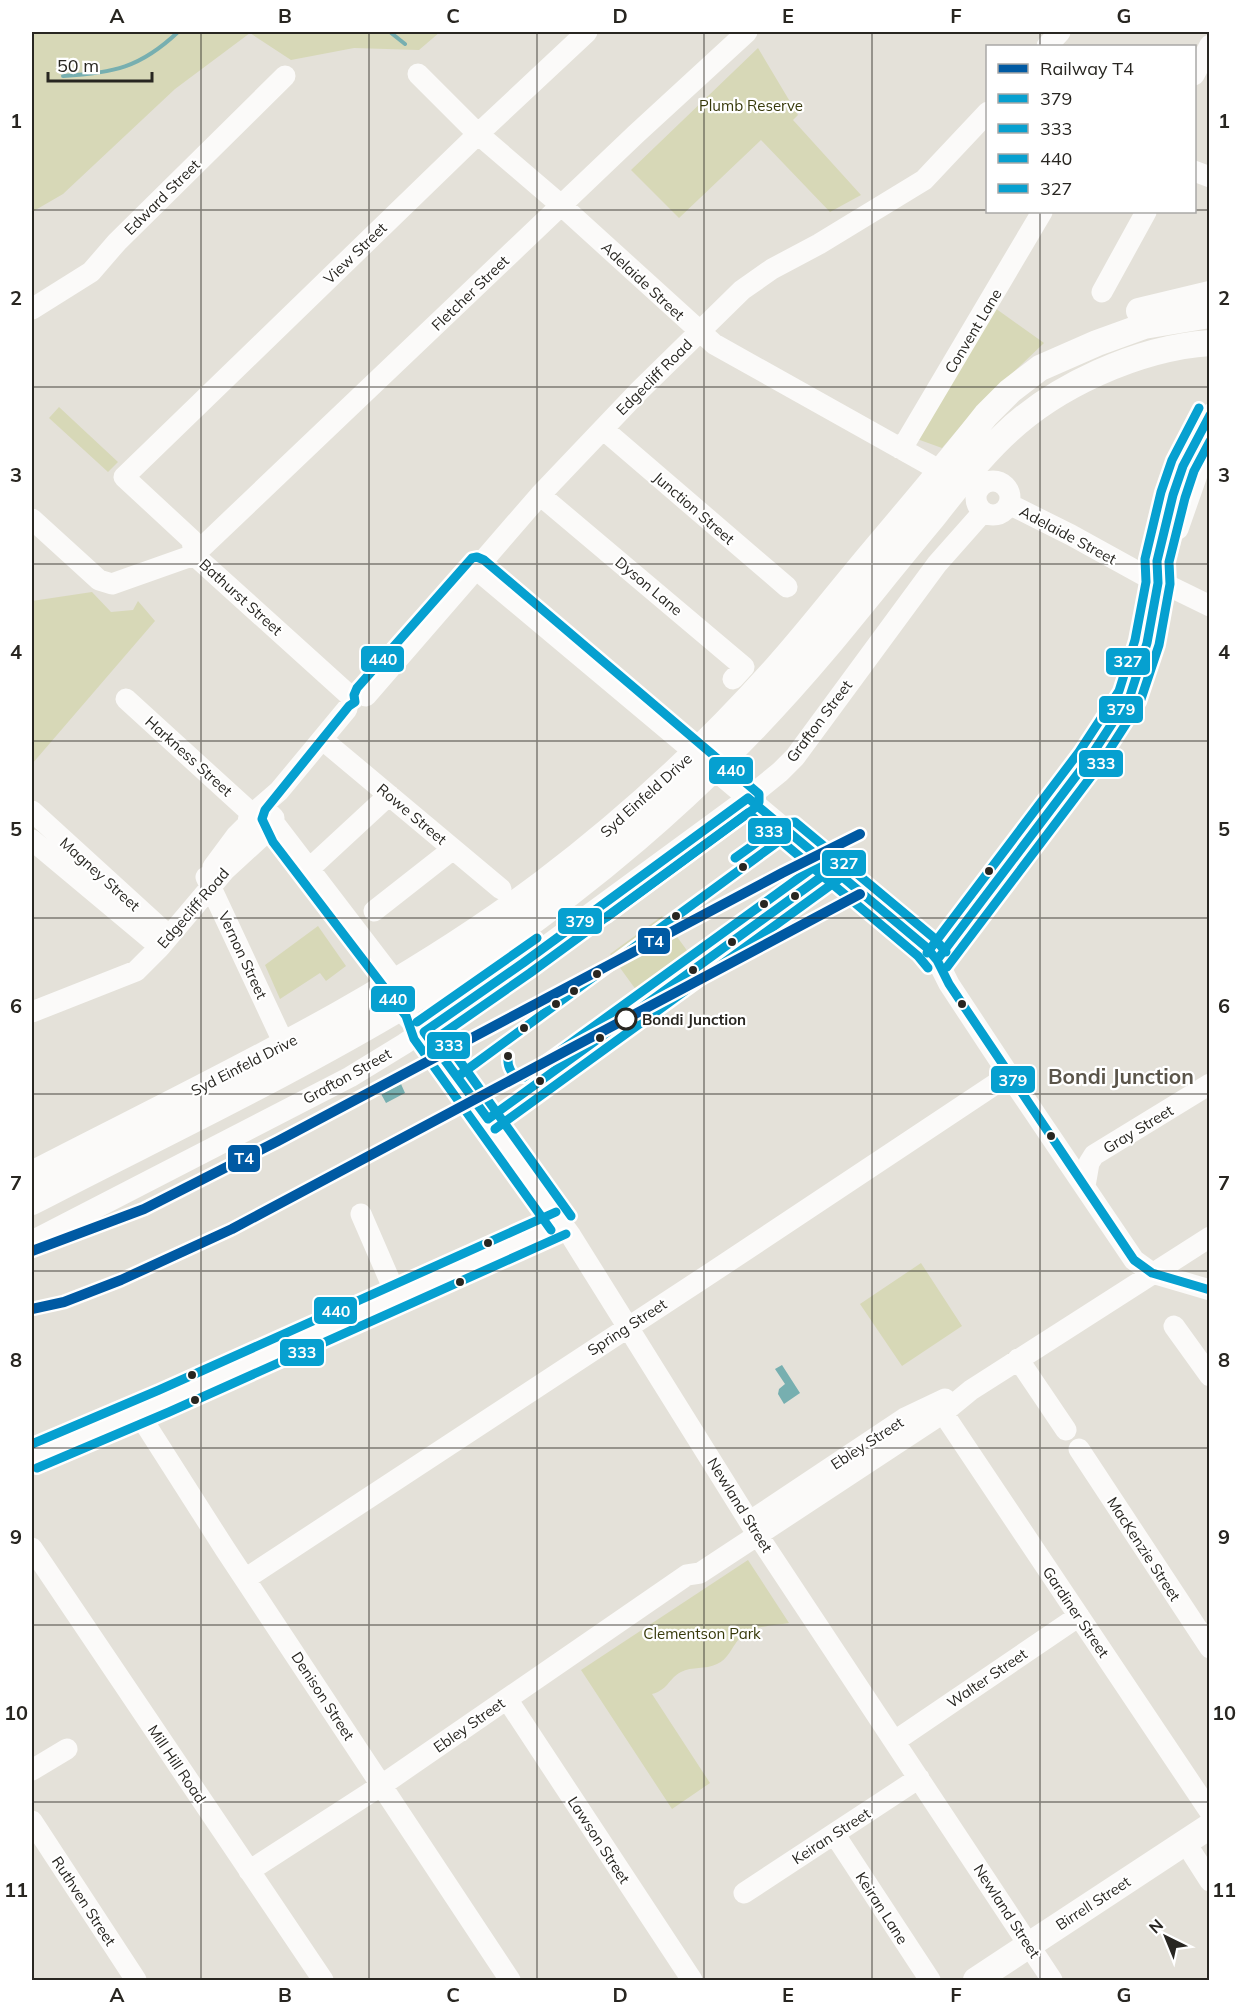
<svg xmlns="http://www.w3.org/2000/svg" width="1241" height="2012" font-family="Mulish,sans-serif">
<rect width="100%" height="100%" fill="#e4e1d9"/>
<path fill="#d7d8b7" d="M32,32h408l-21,18 -65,-2 -63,12 -41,-27 -75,56 -112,105 -31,18z
M758,48l40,67 -5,5 68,75 -31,17 -69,-72 -82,78 -48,-48z
M995,308l49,35 -67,64 -35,41 -25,-9z
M59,407l59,55 -10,10 -59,-54z
M92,592l19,20 22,-2 5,-9 17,20 -123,143v-163z
M662,916l42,58 -52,38 -42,-58z
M318,926l28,40 -20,15 -6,-8 -40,26 -15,-34z
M921,1263l41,63 -60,40 -42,-62z
M748,1560l41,63c-17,3 -39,2 -51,17 -7,9 -10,19 -21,24 -12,6 -25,2 -36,8 -13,7 -13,18 -29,22l58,89 -38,26 -91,-139z"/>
<path fill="#77afb0" d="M401,1084l4,9 -19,10 -5,-9z
M782,1365l18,28 -16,11 -6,-10 1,-5 6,-5 -10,-15z"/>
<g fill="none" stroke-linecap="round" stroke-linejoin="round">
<path stroke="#77afb0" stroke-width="4" d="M390,32l15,12
M63,76c50,-3 77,-8 115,-44"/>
<path stroke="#bebcb4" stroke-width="21" stroke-dasharray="21 10" stroke-linecap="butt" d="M949,475l29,16"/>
<path stroke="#fbfaf9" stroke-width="21" d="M1047,46l13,-14
M418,74l60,60 84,72 152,138 216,121
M1194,75l16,-30
M1194,171l16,6
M1102,292l44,-80
M32,309l59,-37 26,-30 168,-166
M603,429l184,158
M899,448l8,-8 135,-228
M976 498a17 17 0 1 1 34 0a17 17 0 1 1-34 0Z
M540,495l204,172 -11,12
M1009,504l62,31 87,48 7,1 45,22
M32,519l67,61 13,4 82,-29 155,140
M1178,529l21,-60 11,-19
M194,555l442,-421 111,-102
M194,555l-2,-15 -68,-63 354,-343 109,-102
M476,569l210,176
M366,696l174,-201 99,-104 103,-101 30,-21 47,-25 105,-64 64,-68
M126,699l125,114
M323,740l178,149
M724,778l202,169 11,13 12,24 60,91 125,185 18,13 58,17
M259,809l7,1 8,8 -1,12c-12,12 -29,4 -24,-13l30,-26 68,-82
M32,811l137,125
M274,823l114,149
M32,840l128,107
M213,867l23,-31 11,-11
M309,869l80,-74
M206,877l73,156
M374,911l79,-62
M937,960l152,-201 31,-45 10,-18 17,-53 11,-60 -1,-22 16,-66 10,-29 27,-52
M32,1012l104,-41 24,-24 65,-77 36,-33
M408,1018l16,14 147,204 186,298 295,446
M1085,1186l4,-23 5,-8 116,-71
M361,1214l36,83
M32,1241l318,-164 54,-33 119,-81 225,-165 32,-26 15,-15 142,-193 46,-52
M1174,1326l36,50
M1018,1359l48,71
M137,1411l88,138 285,431
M943,1413l267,399
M1079,1449l131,199
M32,1457l132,-56 397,-178
M755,1518l150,-100 40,-19
M32,1548l291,432
M245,1579l466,-306 298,-198
M507,1699l185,281
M895,1741l184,-125
M32,1770l35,-21
M32,1821l104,159
M835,1835l95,145
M1185,1842l25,39
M249,1871l133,-86 305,-210 13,-2 243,-160 28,-23 239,-153
M744,1893l175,-115"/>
<path stroke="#fbfaf9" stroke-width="26" d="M1139,311l71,-17
M32,1174c174,-90 354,-173 511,-291 84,-64 163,-136 233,-215 33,-37 63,-76 95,-114 39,-46 78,-92 115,-139l24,-24 30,-23 57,-25 47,-17 66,-11
M32,1202c129,-67 263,-130 388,-206 152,-92 291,-211 406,-348 35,-42 69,-85 104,-127 23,-29 46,-59 73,-85 51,-50 135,-88 207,-93
M976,1980l234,-154"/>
<defs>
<path id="bus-1" d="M937,960l152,-201 41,-63 17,-53 11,-60 -1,-22 16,-66 10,-29 27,-51
M457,1077l333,-244
M488,1119l-64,-87 99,-69 225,-165 178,149 11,13 12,24 185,276 18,13 58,17
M488,1119l344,-250"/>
<path id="bus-2" d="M947,967l152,-201 41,-64 19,-57 11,-61 -1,-22 16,-64 9,-27 16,-30
M495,1129l344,-250
M571,1216l-130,-181 89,-62 218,-160 170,143 10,12
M37,1468l132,-56 397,-178"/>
<path id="bus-3" d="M417,1022l120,-84
M551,1230l-137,-191 -8,-23 -133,-174 -11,-23 3,-9 84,-104 6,-4 -1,-7 3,-7 115,-130 5,-1 7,3 275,234v8l-4,6 -148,109
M32,1444l127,-54 397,-178"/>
<path id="bus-4" d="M735,858l49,-35 11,-1 139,116 12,14
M927,953l152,-201 40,-61 16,-51 11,-58 -1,-23 16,-67 11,-32 27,-52
M508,1056c-1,11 3,21 16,21l301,-218"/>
</defs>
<use href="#bus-1" stroke="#fff" stroke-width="14"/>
<use href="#bus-2" stroke="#fff" stroke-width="14"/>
<use href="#bus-3" stroke="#fff" stroke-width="14"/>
<use href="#bus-4" stroke="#fff" stroke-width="14"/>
<use href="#bus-1" stroke="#06a0d0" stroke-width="9"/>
<use href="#bus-2" stroke="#06a0d0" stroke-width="9"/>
<use href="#bus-3" stroke="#06a0d0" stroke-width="9"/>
<use href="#bus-4" stroke="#06a0d0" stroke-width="9"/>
<defs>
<path id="rail-1" d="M32,1251l112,-42 134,-68 504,-268 78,-39
M32,1309l32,-7 57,-22 111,-51 628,-335"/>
</defs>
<use href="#rail-1" stroke="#fff" stroke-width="15"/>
<use href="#rail-1" stroke="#005aa3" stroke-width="10"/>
</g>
<path fill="none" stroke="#282621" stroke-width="1.5" stroke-opacity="0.55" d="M201,32v1948M369,32v1948M537,32v1948M704,32v1948M872,32v1948M1040,32v14M32,210h956M1194,210h16M1040,212v1768M32,387h1178M32,564h1178M32,741h1178M32,918h1178M32,1094h1178M32,1271h1178M32,1448h1178M32,1625h1178M32,1802h1178"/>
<g fill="#282621" stroke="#fff" stroke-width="2">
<circle cx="743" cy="867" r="5"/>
<circle cx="989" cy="871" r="5"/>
<circle cx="795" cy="896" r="5"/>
<circle cx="764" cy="904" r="5"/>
<circle cx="676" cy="916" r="5"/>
<circle cx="732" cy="942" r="5"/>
<circle cx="693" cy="970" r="5"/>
<circle cx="597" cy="974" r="5"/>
<circle cx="574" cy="991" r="5"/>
<circle cx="556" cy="1004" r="5"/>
<circle cx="962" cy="1004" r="5"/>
<circle cx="524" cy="1028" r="5"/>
<circle cx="600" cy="1038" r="5"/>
<circle cx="508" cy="1056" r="5"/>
<circle cx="540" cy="1081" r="5"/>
<circle cx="1051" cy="1136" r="5"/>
<circle cx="488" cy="1243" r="5"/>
<circle cx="460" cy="1282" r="5"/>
<circle cx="192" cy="1375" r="5"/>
<circle cx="195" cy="1400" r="5"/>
</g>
<circle fill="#fff" stroke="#282621" stroke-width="3" cx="626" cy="1019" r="10"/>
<g text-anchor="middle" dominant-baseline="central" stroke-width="4.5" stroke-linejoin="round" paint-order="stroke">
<g font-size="15" fill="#37390a" stroke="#fff">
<text x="751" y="105">Plumb Reserve</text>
<text x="702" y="1633">Clementson Park</text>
</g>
<g font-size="15" fill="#282621" stroke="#fff">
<text transform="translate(162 197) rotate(-45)">Edward Street</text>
<text transform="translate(355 253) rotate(-44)">View Street</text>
<text transform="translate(643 281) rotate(43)">Adelaide Street</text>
<text transform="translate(470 293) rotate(-44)">Fletcher Street</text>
<text transform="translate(973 331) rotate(-59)">Convent Lane</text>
<text transform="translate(654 377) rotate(-45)">Edgecliff Road</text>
<text transform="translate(694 508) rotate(41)">Junction Street</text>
<text transform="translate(1068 535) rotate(28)">Adelaide Street</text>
<text transform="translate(649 586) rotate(40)">Dyson Lane</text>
<text transform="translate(241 597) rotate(42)">Bathurst Street</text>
<text transform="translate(819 721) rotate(-53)">Grafton Street</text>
<text transform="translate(189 756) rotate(42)">Harkness Street</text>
<text transform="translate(646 795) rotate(-42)">Syd Einfeld Drive</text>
<text transform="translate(412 814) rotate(40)">Rowe Street</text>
<text transform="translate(100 874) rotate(42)">Magney Street</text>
<text transform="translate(193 908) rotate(-49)">Edgecliff Road</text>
<text transform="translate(243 955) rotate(65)">Vernon Street</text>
<text transform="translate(244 1065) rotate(-27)">Syd Einfeld Drive</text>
<text transform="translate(347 1076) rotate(-29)">Grafton Street</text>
<text transform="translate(1138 1129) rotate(-31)">Gray Street</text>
<text transform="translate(627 1327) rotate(-33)">Spring Street</text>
<text transform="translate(867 1443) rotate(-33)">Ebley Street</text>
<text transform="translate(740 1505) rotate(58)">Newland Street</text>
<text transform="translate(1144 1549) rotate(57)">MacKenzie Street</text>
<text transform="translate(1076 1612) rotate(56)">Gardiner Street</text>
<text transform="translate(987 1678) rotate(-34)">Walter Street</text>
<text transform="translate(323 1696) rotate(57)">Denison Street</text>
<text transform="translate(469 1725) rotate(-35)">Ebley Street</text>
<text transform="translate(177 1764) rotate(56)">Mill Hill Road</text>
<text transform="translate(831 1836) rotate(-33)">Keiran Street</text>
<text transform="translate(599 1840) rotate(57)">Lawson Street</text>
<text transform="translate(84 1901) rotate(57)">Ruthven Street</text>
<text transform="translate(1093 1903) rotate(-33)">Birrell Street</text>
<text transform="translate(882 1908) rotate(57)">Keiran Lane</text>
<text transform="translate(1007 1911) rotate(57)">Newland Street</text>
</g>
<g font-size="15" font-weight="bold" fill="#282621" stroke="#fff" text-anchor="start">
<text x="642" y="1019">Bondi Junction</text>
</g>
<g font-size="21" font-weight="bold" fill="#5b554a" stroke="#fff">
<text x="1121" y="1076">Bondi Junction</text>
</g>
</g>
<g stroke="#fff" stroke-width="2">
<rect x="360" y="645" width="45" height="28" rx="6" fill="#06a0d0"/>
<rect x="1105" y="647" width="46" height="29" rx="6" fill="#06a0d0"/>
<rect x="1098" y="695" width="46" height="29" rx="6" fill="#06a0d0"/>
<rect x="1078" y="749" width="46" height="29" rx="6" fill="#06a0d0"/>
<rect x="708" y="756" width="46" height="29" rx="6" fill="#06a0d0"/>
<rect x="747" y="817" width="45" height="28" rx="6" fill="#06a0d0"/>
<rect x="821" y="849" width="46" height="28" rx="6" fill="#06a0d0"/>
<rect x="557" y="907" width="46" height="28" rx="6" fill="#06a0d0"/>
<rect x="637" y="927" width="34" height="28" rx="6" fill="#005aa3"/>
<rect x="370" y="985" width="46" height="28" rx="6" fill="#06a0d0"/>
<rect x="426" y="1031" width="45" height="29" rx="6" fill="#06a0d0"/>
<rect x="990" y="1065" width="46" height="29" rx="6" fill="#06a0d0"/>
<rect x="227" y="1144" width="34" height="29" rx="6" fill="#005aa3"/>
<rect x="313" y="1296" width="45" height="29" rx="6" fill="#06a0d0"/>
<rect x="279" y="1338" width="46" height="29" rx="6" fill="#06a0d0"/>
</g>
<g font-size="16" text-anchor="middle" font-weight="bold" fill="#fff">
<text x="383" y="665">440</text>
<text x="1128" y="667">327</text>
<text x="1121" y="715">379</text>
<text x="1101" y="769">333</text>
<text x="731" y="776">440</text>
<text x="769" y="837">333</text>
<text x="844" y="869">327</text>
<text x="580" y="927">379</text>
<text x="654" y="947">T4</text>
<text x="393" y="1005">440</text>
<text x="449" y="1051">333</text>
<text x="1013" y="1086">379</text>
<text x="244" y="1164">T4</text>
<text x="336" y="1317">440</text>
<text x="302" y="1358">333</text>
</g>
<rect width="1241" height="2012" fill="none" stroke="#ffffff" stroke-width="66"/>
<rect x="986" y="45" width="210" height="168" fill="#ffffff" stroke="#a9a8a6" stroke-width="1.5"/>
<rect x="998" y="64" width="30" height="9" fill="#005aa3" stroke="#a9a8a6" stroke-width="1.5"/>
<text x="1040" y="75" font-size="18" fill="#282621">Railway T4</text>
<rect x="998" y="94" width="30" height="9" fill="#06a0d0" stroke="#a9a8a6" stroke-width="1.5"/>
<text x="1040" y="105" font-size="18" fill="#282621">379</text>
<rect x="998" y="124" width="30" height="9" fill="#06a0d0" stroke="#a9a8a6" stroke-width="1.5"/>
<text x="1040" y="135" font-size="18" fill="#282621">333</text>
<rect x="998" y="154" width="30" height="9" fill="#06a0d0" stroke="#a9a8a6" stroke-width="1.5"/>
<text x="1040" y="165" font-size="18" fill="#282621">440</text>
<rect x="998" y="184" width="30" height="9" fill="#06a0d0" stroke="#a9a8a6" stroke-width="1.5"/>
<text x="1040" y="195" font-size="18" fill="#282621">327</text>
<g transform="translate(1166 1937) rotate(317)" stroke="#ffffff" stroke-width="4.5" paint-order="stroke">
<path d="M0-4.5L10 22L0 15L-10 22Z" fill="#282621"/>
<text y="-9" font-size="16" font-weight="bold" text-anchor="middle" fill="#282621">N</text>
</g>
<path d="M48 72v9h104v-9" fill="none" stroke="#282621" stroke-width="3"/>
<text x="57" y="72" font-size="18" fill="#282621" stroke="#ffffff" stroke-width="4.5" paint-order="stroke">50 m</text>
<rect x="33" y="33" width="1175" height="1946" fill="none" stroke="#282621" stroke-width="2"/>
<g font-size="20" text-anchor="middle" font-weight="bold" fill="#282621">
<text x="117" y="23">A</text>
<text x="285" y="23">B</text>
<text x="453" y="23">C</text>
<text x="620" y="23">D</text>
<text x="788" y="23">E</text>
<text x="956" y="23">F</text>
<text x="1124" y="23">G</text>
<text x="16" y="128">1</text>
<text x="1224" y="128">1</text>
<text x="16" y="305">2</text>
<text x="1224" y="305">2</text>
<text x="16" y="482">3</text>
<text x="1224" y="482">3</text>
<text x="16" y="659">4</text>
<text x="1224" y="659">4</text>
<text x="16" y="836">5</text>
<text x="1224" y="836">5</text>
<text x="16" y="1013">6</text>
<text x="1224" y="1013">6</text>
<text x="16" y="1190">7</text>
<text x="1224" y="1190">7</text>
<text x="16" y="1367">8</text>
<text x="1224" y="1367">8</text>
<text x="16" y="1544">9</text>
<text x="1224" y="1544">9</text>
<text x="16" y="1720">10</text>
<text x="1224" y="1720">10</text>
<text x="16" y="1897">11</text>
<text x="1224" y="1897">11</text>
<text x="117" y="2002">A</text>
<text x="285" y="2002">B</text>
<text x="453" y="2002">C</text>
<text x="620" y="2002">D</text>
<text x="788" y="2002">E</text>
<text x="956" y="2002">F</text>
<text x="1124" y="2002">G</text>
</g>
</svg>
